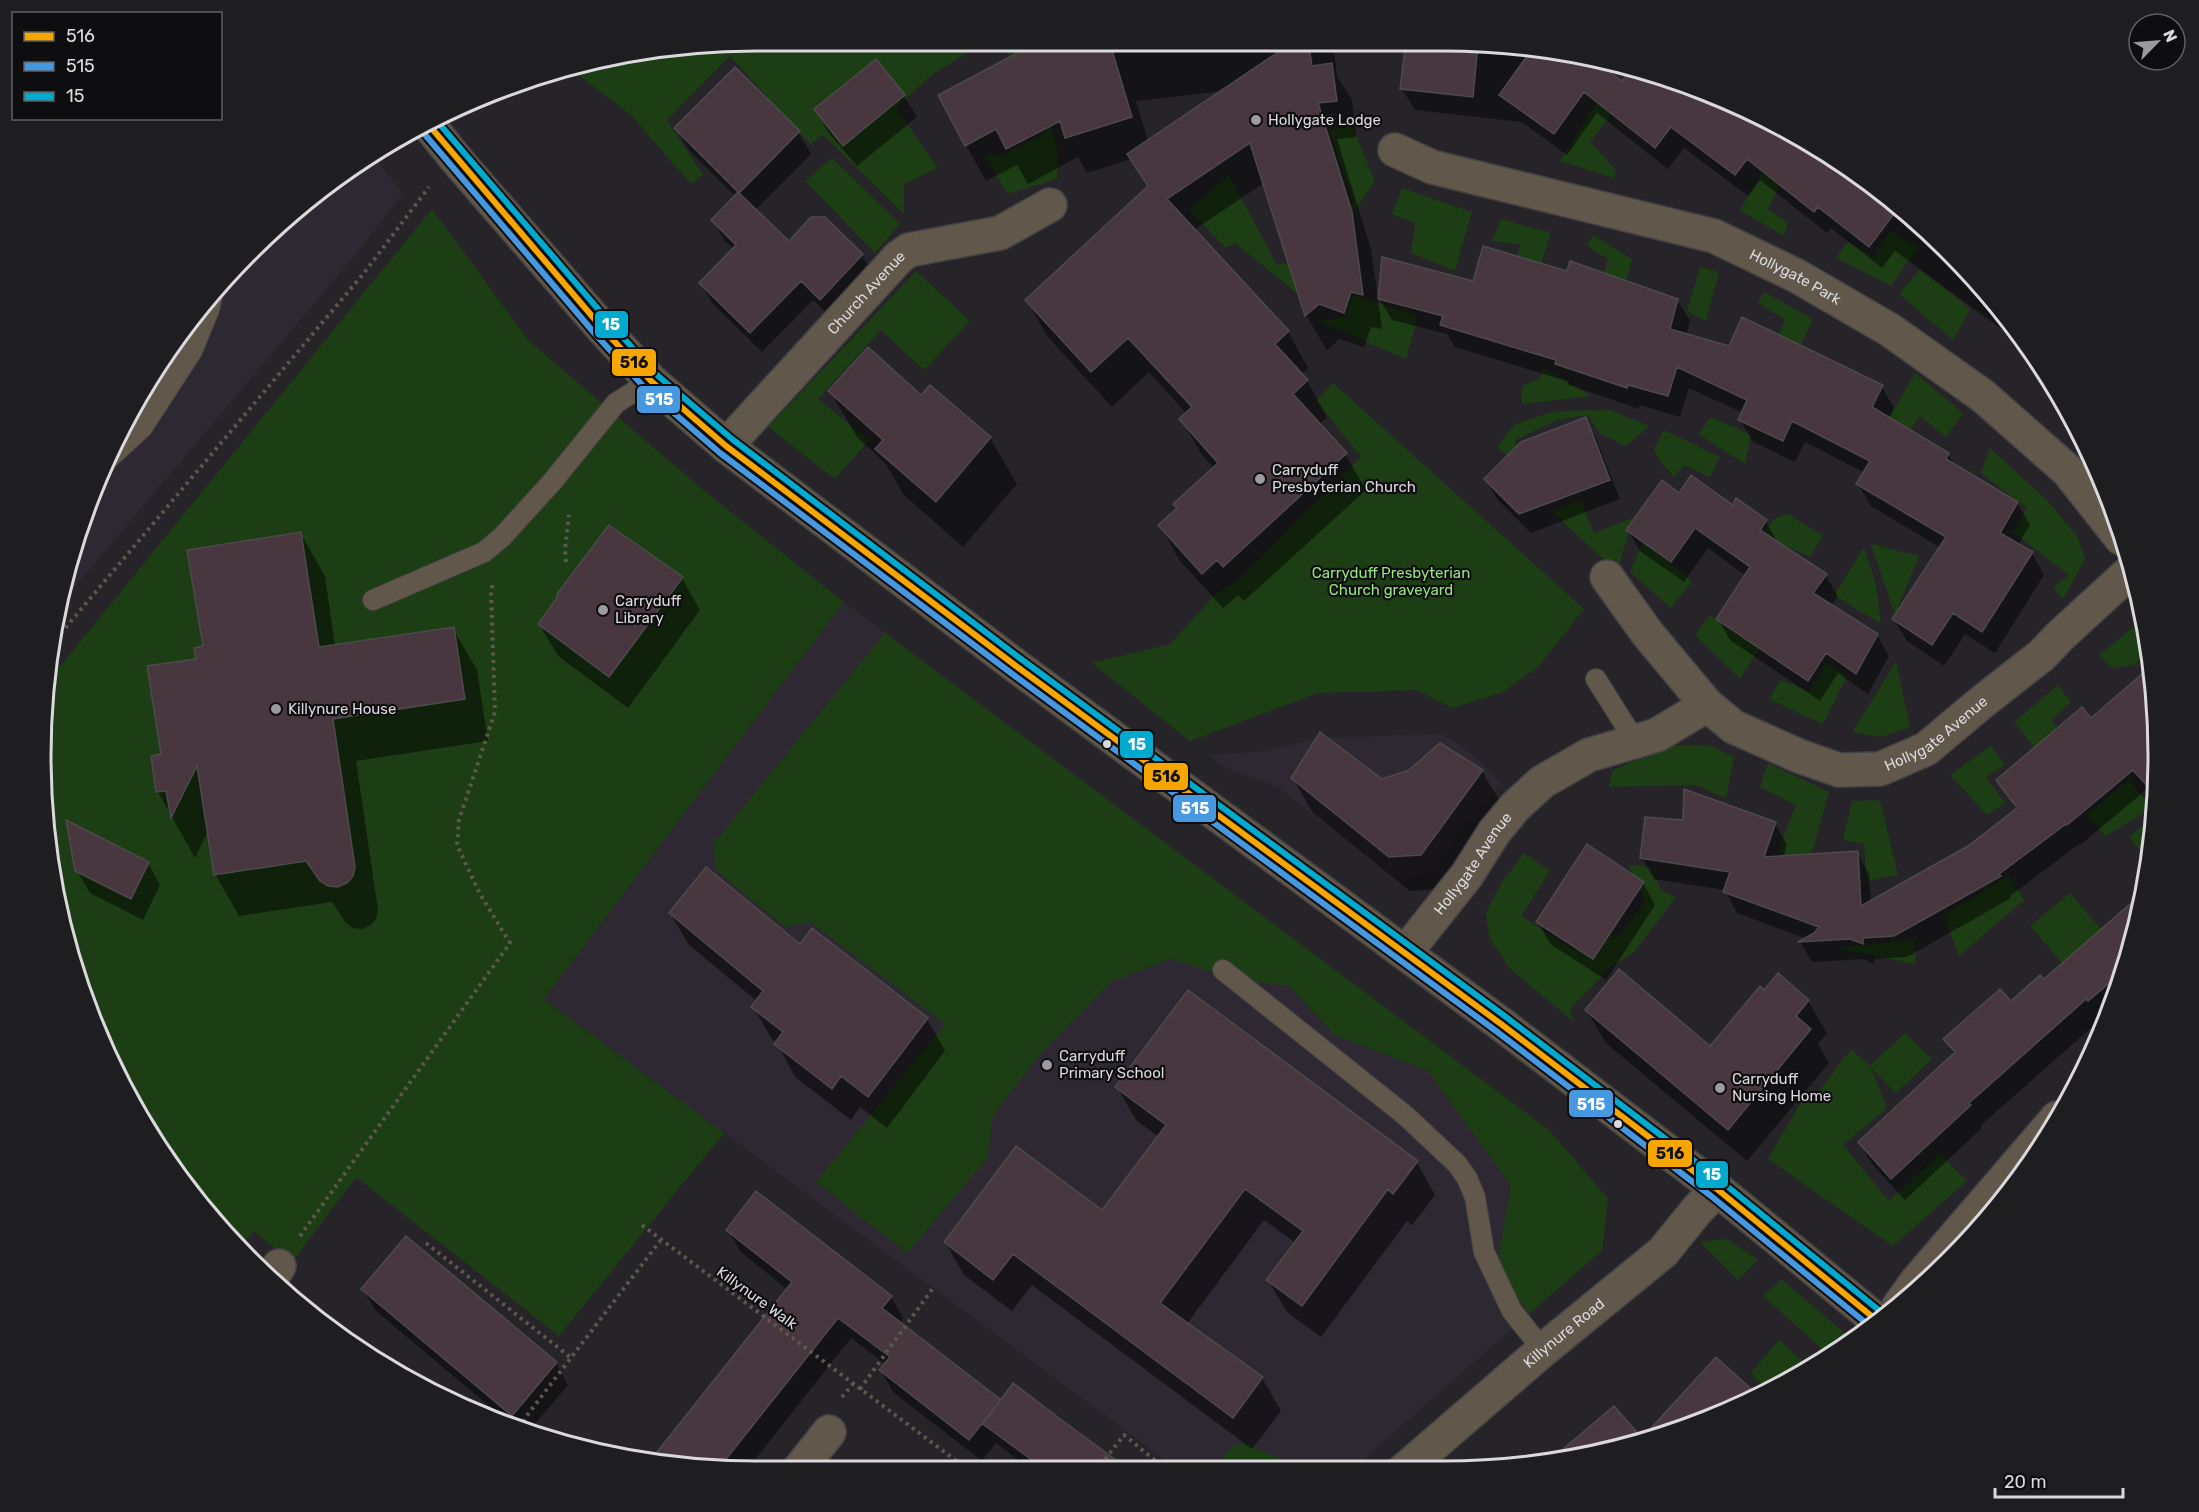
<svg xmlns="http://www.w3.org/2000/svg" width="2199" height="1512" font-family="Rubik,sans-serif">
<rect width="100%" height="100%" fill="#262428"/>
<path fill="#2e2832" d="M372,154l31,40 -52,66 -288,341 32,-119 66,-123 57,-74 141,-124z
M844,602l705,528 59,69 -6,51 -252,221h-170l-636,-472z
M1439,734l11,4 23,17 28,27 -37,45 -29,43 -38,9 -118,-91 -61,-24 -9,-9 59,-4 48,-13z"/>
<path fill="#1d3e14" d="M756,41h230l-56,35 -34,32 42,60 -34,16v30l-81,-79 -13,9 -80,-88 -63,64 36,55 -12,9 -59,-68 -65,-50z
M997,41h25l35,106v32l-50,15 -23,-39 21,-1 42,-22 -40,-82z
M1610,82l12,19 -32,41 26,28 -2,8 -54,-17z
M1352,126l23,55 -59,87 -13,30 -68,-55 -9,5 -37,-38 40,-35 48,90 29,-6 42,-46 6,-11 -25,-72z
M832,158l68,66 -25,29 -70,-72z
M1770,160l16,13 -18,36 20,14 -4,13 -44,-26z
M1402,188l70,24 -17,59 -44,-18 4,-30 -23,-9z
M432,209l97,132 173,148 142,113 -300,397 180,134 -165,203 -203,-159 -64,85 -38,-31 -15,17 -78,-94 -47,-81 -60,-178 -13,-139 4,-71z
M1501,219l50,14 -17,54 -22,-3 8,-40 -28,-3z
M1890,231l28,16 -27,39 -55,-28 12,-16 25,15z
M1593,235l39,24 -12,49 -23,-11 11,-38 -21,-13z
M1700,267l19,5 -13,49 -19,-10z
M1920,270l51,39 -18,31 -54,-46z
M916,271l54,50 -46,49 -43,-40 -63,69 51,41 -34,39 -67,-52z
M1764,292l49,27 -19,41 -22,-11 13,-29 -27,-17z
M1352,295l66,21 -12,43 -88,-38 27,-4z
M1544,368l47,28 -69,8v-18l17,-7z
M1915,373l48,40 -17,24 -26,-21 -26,35 -15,-16z
M1333,383l251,226 -46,58 -35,25 -51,16 -34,-18 -100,3 -128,48 -98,-78 78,-19 45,-49 25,-16 121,-122 -45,-56z
M1610,410l39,16 -23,20 -26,-13 -12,-18 -31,5 -42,20 10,30 -28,-23 18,-23 41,-13z
M1711,417l40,18 -6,29 -47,-30z
M1664,430l56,27 -10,20 -26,-12 -10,12 -16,-18 -4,-10z
M1990,448l58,53 29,35 8,23 -22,40 -10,-12 16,-12 -56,-43 14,-24 -46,-35z
M1580,500l14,33 39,-15 -16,54 -66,-61z
M1788,514l35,22 -13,21 -47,-22 11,-16z
M1643,542l49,39 -21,27 -41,-36z
M1871,544l48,12 -24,59z
M1864,547l12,38 5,39 -47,-29z
M1710,615l32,24 14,-21 14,14 -30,47 -45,-44z
M2145,618l3,34 -14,13 -22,3 -13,-13z
M885,633l664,497 59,69 -6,51 -73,64 -32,-49 14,-79 -83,-115 -93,-36 -46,-49 -55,-7 -63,-20 -59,22 -71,72 -48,63 -6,43 -80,94 -91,-71 129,-158 -134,-102 -26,5 -69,-57 -3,-26z
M1896,662l14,65 -30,10 -28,-5z
M1827,663l20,13 -24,48 -54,-25 11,-19 29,11z
M2058,685l13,17 -19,18 16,30 -19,16 -35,-44z
M1666,746h45l23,11 -8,41 -30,-13 -87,2 3,-16z
M1991,746l14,19 -19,12 19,26 -18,12 -37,-40z
M1768,763l61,29 -20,71 -31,-12 18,-46 -36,-18z
M2129,780l23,28 -47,28 -18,-21z
M1880,800l18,75 -31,6 -3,-37 -21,-4 9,-39z
M2152,817l-4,42 -19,-22z
M1524,853l26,18 -29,45 53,34 20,-24 23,12 28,-36 -17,-37 22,2 11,23 15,7 -42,55 -22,14 -42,43 4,13 -65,-54 -20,-31 -3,-25 16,-30z
M2009,876l15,24 -65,56 -15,-41z
M2070,893l31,36 -39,34 -32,-37z
M1915,940l1,24 -79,-16z
M1905,1033l27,26 -36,34 -25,-25 16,40 -44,37 46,56 51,-47 27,27 -74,65 -125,-87 40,-69 8,5 35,-46 19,17z
M1727,1239l31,21 -20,20 -38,-38z
M1781,1279l72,61 -24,15 -66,-59z
M1779,1340l30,27 -41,25 -17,-19z
M1247,1444l21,10 33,12 48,5h-137l21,-26z"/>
<path fill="#0007" fill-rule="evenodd" d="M1037,41h296l4,35 15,24 4,37 -19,2 34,110 11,80 -11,-2 -7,20 -25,-8 -12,12 -20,-35 -43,-133 -70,47 94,102 20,36 -7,7 6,6 20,36 -8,8 26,29 21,36 -122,111 -6,-6 -15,13 -43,-47 -20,-36 17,-16 -2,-4 39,-37 -12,-13 -21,-36 6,-5 -38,-42 -37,35 -65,-71 -20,-36 121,-112 -17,-29 -44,14 -9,-16 -50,27 -11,-19 -31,16 -20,-36 72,-101zM1224,91l-76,50 -12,-40z
M1443,41l139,13 40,29 12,-15 39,11 127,57 149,114 84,102 -138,-101 -13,17 -51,-40 -4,5 -67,-53 -12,16 -64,-48 -16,21 -71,-56 -30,42 -45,-33 -107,-12 -13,-21z
M904,96l13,21 -60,49 -29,-34 -12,-22z
M676,128l122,4 13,22 -56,56 34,33 73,12 11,20 -41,43 -19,-18 -51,52 -50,-49 -11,-20 33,-34 -10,-9 -11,-20 23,-23 -47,-47z
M1568,273l109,27 13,21 -4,14 196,52 12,21 -5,11 59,35 7,12 62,37 13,22 -12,20 14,8 12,22 -49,78 -30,-19 -21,32 -37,-25 -13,-22 47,-71 -70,-42 -13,-22 7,-11 -60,-31 -10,20 -42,-20 -13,-22 3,-7 -54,-25 -9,29 -40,-12 -1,4 -70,-24 -2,-4 -112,-34 -8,-13 -55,-14 -13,-22 95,-15z
M930,387l60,51 27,46 -54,63 -59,-52 -19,-32 -28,-26 -27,-46 91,6z
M1585,419l11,19 24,61 -89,34 -34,-34 -11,-19z
M1679,495l54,12 33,15 12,21 47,32 13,21 -7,10 46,29 12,21 -21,38 -30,-21 -18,28 -90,-61 -12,-21 28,-43 -38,-28 -24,34 -44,-31 -12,-21z
M301,534l24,42 10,70 118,-17 24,41 11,71 -132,20 22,149 -2,9 -5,6 -9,4 -9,-1 -7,-5 -14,-21 -93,14 -24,-42 -7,-43 -13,27 -37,-66 5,-36 35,-96 7,-12z
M682,578l18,32 -72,98 -70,-52 -19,-32z
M2150,669l8,87 -4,44 -8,-10 -66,55 -1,-1 -69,52 1,2 -104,59 -33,2v5l-11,-5 -51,3 -12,-20 7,-3 -70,-26 -12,-23 -71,-11 -12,-21 133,-34 12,21 -4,13 74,-5 12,21 2,28 98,-55 48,-36 -19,-31 93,-60z
M1440,745l42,26 20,34 -62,84 -30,2 -98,-79 -19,-34 88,2 29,-8z
M148,863l12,22 -17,35 -53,-27 -13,-22z
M1643,883l12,22 -49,75 -56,-36 -12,-22z
M2143,895l1,2 -36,120 -6,5 -2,-2 -119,105 1,3 -77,72 -33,-36 -13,-22 95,-88 -9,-15 66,-36 33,-22z
M670,913l130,33 127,73 18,32 -58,77 -27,-21 -9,13 -56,-43 -18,-34 -5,-4 -19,-32 4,-6 -68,-56z
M1764,992l44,9 19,32 -9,11 11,19 -82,98 -141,-118 -19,-32 123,37z
M1117,1087l300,75 18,33 -23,30 -5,-4 -86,116 -34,-25 -19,-32 28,-37 -32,-23 -77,104 75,54 19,33 -29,38 -220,-164 -20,26 -48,-36 -19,-33 158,-29 56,-76 -23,-17z
M728,1231l163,66 12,21 -3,5 100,78 115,70h-82l-37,-28 -14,18 -89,-69 -12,-21 4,-7 -34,-26 -105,133 -94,-10 136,-171 -47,-38z
M363,1289l193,74 12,22 -39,46 -16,-5 -137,-115z"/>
<path fill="#48373f" stroke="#4c4a4d" stroke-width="1.5" d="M1042,40h67l23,77 -67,21 -5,-17 -54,28 -10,-20 -31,17 -27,-51z
M1296,40h12l4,26 20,-3 5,38 -19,2 34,109 11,83 -12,-3 -7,21 -25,-9 -14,12 -55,-173 -83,56 122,132 -14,13 33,36 -15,14 54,59 -124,114 -6,-7 -15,14 -44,-49 19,-17 -4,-4 45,-41 -39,-44 13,-12 -64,-69 -37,34 -66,-72 123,-114 -21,-32z
M1406,40h37l35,4 -5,53 -73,-8z
M1532,49l54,6 36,26 10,-13 41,11 127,57 97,74 -28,37 -51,-40 -4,5 -67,-53 -12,16 -64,-48 -16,21 -71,-56 -30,42 -55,-39z
M876,59l29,36 -62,51 -29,-37z
M735,67l65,64 -61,62 -65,-65z
M738,192l51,49 22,-24h14l38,37 -43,46 -19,-19 -51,52 -51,-50 37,-38 -25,-25z
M1483,246l84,25 3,-10 108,38 -8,30 59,17 13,-29 141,68 -11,22 77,46 -3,6 72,43 -18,31 33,19 -51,80 -29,-19 -21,32 -40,-26 54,-82 -90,-53 14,-23 -78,-40 -9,20 -45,-21 9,-20 -70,-33 -9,29 -40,-11 -1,3 -72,-24 1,-4 -116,-35 3,-9 -65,-17 4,-42 91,24z
M868,347l53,48 9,-10 61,52 -55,65 -61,-53 8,-9 -55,-49z
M1586,417l24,63 -91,34 -35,-35 37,-37z
M1691,475l42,30 3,-7 31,22 -7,10 67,44 -14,19 65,41 -22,40 -30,-21 -18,28 -92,-62 34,-52 -55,-39 -24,34 -45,-32 36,-50 17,13z
M609,525l74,52 -74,100 -71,-53 20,-28 -1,-2z
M301,532l18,115 135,-20 11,72 -132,20 22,148 -2,9 -6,7 -9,4 -10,-1 -8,-5 -14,-20 -92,14 -17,-109 -26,52 -5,-27 -10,1 -5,-36 10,-2 -14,-88 49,-7 -2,-11 9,-2 -16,-96z
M2150,667l8,89 -3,39 -22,-25 -66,55 -1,-1 -67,50 2,2 -107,60 -31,2v6l-13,-5 -52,3 16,-9 5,-6 -96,-35 7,-20 -90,-14 5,-41 38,3 1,-31 92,33 -12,35 94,-6 3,55 107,-60 49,-38 -21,-28 86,-73 9,11z
M1320,732l62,47 27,-9 31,-27 43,27 -62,85 -32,2 -98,-79z
M66,820l83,42 -18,37 -56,-28z
M1587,844l57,38 -51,77 -57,-37z
M706,867l94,77 12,-16 116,90 -60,79 -27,-21 -9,13 -58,-45 9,-12 -32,-25 12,-16 -94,-78z
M2145,891l-24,82 -33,28 -2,-2 -117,104 2,2 -80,74 -33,-37 97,-90 -12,-13 57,-50 11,12 29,-26 4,4z
M1619,969l91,77 50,-60 4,4 14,-17 31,27 -13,16 15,13 -83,101 -143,-120z
M1188,990l230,171 -25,33 -5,-5 -86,117 -36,-26 37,-49 -58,-42 -85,114 103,74 -30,41 -220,-164 -20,26 -49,-38 72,-96 86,64 64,-85 -51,-38z
M756,1191l136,105 -10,12 119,92 -32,40 -90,-70 11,-13 -52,-39 -119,150 -69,-7 142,-179 -66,-52z
M406,1236l151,126 -45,54 -151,-127z
M1716,1357l44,40 -118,41z
M1013,1383l46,35 73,54h-84l-65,-48z
M1614,1406l28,32 -60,20 -33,3z"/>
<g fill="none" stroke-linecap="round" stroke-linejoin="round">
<defs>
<path id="lane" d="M106,461l36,-33 50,-77 17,-41 5,-21
M373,600l111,-48 18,-15 50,-55 64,-79 35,-22
M1596,679l39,62
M1223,970l183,146 51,48 10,14 8,19 9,55 28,59 31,39"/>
<g id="street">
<path id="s1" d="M1395,150l37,17 282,69 83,40 93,54 93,66 85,75 53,67"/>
<path id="s2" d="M726,446l173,-189 10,-7 91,-17 50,-28"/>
<path d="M1607,577l40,56 60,72"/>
<path id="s3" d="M1406,952l61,-77 28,-44 20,-24 27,-25 47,-27 68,-20 50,-30 27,22 65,29 40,14 41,-1 46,-20 56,-47 60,-47 18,-19 71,-65"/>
<path d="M271,1279l8,-13"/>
<path d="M1899,1306l18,-25 140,-163"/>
<path d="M798,1471l31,-39"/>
<path id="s4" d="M1403,1471l140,-121 120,-98 34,-42 20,-21"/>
</g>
<path id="secondary" d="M428,124l28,35 147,170 48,52 75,65 290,220 485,358 216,165 163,134"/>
</defs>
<use href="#lane" stroke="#434244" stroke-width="22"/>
<use href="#street" stroke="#434244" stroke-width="36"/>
<use href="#secondary" stroke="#434244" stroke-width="36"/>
<path stroke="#5e574e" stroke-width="4" stroke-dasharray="3 4.5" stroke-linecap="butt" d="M566,562l-1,-12 4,-35
M51,645l313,-372 65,-86
M642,1225l328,246
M300,1236l210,-293 -30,-49 -23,-49 2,-25 36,-108 -4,-121 2,-7
M426,1243l144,114
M860,1389l73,-101
M842,1397l11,-13
M521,1429l4,-11 135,-177
M1096,1471l28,-36 44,36"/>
<use href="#lane" stroke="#61574a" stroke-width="20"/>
<use href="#street" stroke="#61574a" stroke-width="33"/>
<use href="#secondary" stroke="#615647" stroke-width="33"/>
<defs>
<path id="bus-1" d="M428,124l175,205 48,52 75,65 290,220 485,358 216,165 163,134"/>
<path id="bus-2" d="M421,130l175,205 48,52 76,66 291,220 485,358 215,165 161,132"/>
<path id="bus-3" d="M436,120l174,203 47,52 75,64 289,220 485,358 216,165 164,134"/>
</defs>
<use href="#bus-1" stroke="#0e0d0f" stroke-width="10"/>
<use href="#bus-2" stroke="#0e0d0f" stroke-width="10"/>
<use href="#bus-3" stroke="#0e0d0f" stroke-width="10"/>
<use href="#bus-1" stroke="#f7a600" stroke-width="6"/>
<use href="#bus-2" stroke="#4699e1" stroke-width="6"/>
<use href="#bus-3" stroke="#00a9ce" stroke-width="6"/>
</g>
<g fill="#9c9a9e" stroke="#0e0d0f" stroke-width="2">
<circle cx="1256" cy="120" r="6"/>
<circle cx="1260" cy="479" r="6"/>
<circle cx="603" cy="610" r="6"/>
<circle cx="276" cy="709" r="6"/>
<circle cx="1047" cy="1065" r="6"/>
<circle cx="1720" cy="1088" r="6"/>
</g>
<g fill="#dbd9dd" stroke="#0e0d0f" stroke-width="2">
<circle cx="1107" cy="744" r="5"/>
<circle cx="1618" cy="1124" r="5"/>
</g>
<g text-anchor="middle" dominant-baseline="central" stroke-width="4.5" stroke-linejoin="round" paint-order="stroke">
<g font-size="15" fill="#dbd9dd" stroke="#0e0d0f" text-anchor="start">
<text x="1268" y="120">Hollygate Lodge</text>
<text x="1272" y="470">Carryduff<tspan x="1272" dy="17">Presbyterian Church</tspan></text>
<text x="615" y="601">Carryduff<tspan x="615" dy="17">Library</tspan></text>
<text x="288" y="709">Killynure House</text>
<text x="1059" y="1056">Carryduff<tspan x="1059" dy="17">Primary School</tspan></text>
<text x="1732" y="1079">Carryduff<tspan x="1732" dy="17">Nursing Home</tspan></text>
</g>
<g font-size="15" fill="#dbd9dd" stroke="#0e0d0f">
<text stroke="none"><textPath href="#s1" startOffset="422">Hollygate Park</textPath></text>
<text stroke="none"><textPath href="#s2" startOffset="208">Church Avenue</textPath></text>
<text stroke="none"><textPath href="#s3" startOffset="658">Hollygate Avenue</textPath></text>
<text stroke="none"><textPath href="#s3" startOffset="111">Hollygate Avenue</textPath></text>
<text transform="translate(757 1298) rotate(36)">Killynure Walk</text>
<text stroke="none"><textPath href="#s4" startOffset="212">Killynure Road</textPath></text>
</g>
<g font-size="15" fill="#93e47e" stroke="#0e0d0f">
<text x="1391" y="573">Carryduff Presbyterian<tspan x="1391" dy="17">Church graveyard</tspan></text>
</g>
</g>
<path d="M0 0H2199V1512H0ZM756 51H1443A705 705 0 0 1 2148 756V756A705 705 0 0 1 1443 1461H756A705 705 0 0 1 51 756V756A705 705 0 0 1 756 51Z" fill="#1e1d1f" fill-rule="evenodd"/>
<path fill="none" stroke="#dbd9dd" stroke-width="3" d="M756 51H1443A705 705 0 0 1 2148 756V756A705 705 0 0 1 1443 1461H756A705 705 0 0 1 51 756V756A705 705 0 0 1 756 51Z"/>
<g stroke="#0e0d0f" stroke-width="2">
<rect x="594" y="310" width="35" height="29" rx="6" fill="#00a9ce"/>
<rect x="611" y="348" width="46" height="29" rx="6" fill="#f7a600"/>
<rect x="636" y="385" width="45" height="29" rx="6" fill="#4699e1"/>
<rect x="1119" y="730" width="35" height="29" rx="6" fill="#00a9ce"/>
<rect x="1143" y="762" width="46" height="29" rx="6" fill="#f7a600"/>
<rect x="1172" y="794" width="45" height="29" rx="6" fill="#4699e1"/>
<rect x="1568" y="1089" width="46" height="29" rx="6" fill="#4699e1"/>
<rect x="1647" y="1139" width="46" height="29" rx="6" fill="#f7a600"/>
<rect x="1695" y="1160" width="34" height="29" rx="6" fill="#00a9ce"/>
</g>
<g font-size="16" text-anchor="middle" font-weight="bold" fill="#fff">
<text x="611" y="330">15</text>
<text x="659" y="405">515</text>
<text x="1137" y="750">15</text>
<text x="1195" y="814">515</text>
<text x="1591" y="1110">515</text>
<text x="1712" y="1180">15</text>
</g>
<g font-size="16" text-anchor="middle" font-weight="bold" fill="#111">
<text x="634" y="368">516</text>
<text x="1166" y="782">516</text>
<text x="1670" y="1159">516</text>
</g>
<rect x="12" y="12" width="210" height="108" fill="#0e0d0f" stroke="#605f61" stroke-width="1.5"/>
<rect x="24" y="32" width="30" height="9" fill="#f7a600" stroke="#605f61" stroke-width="1.5"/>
<text x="66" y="42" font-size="18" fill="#dbd9dd">516</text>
<rect x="24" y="62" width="30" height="9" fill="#4699e1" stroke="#605f61" stroke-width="1.5"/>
<text x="66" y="72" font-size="18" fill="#dbd9dd">515</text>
<rect x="24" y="92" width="30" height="9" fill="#00a9ce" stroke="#605f61" stroke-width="1.5"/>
<text x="66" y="102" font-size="18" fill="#dbd9dd">15</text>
<g transform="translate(2157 42) rotate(65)"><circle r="28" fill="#0e0d0f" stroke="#605f61" stroke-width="1.5"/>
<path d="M0-4.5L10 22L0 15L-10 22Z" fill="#9c9a9e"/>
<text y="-9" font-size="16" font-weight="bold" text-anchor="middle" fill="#dbd9dd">N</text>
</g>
<path d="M1995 1488v9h128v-9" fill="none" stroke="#dbd9dd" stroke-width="3"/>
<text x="2004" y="1488" font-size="18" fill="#dbd9dd" stroke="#0e0d0f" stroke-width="4.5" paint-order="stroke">20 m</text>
</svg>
